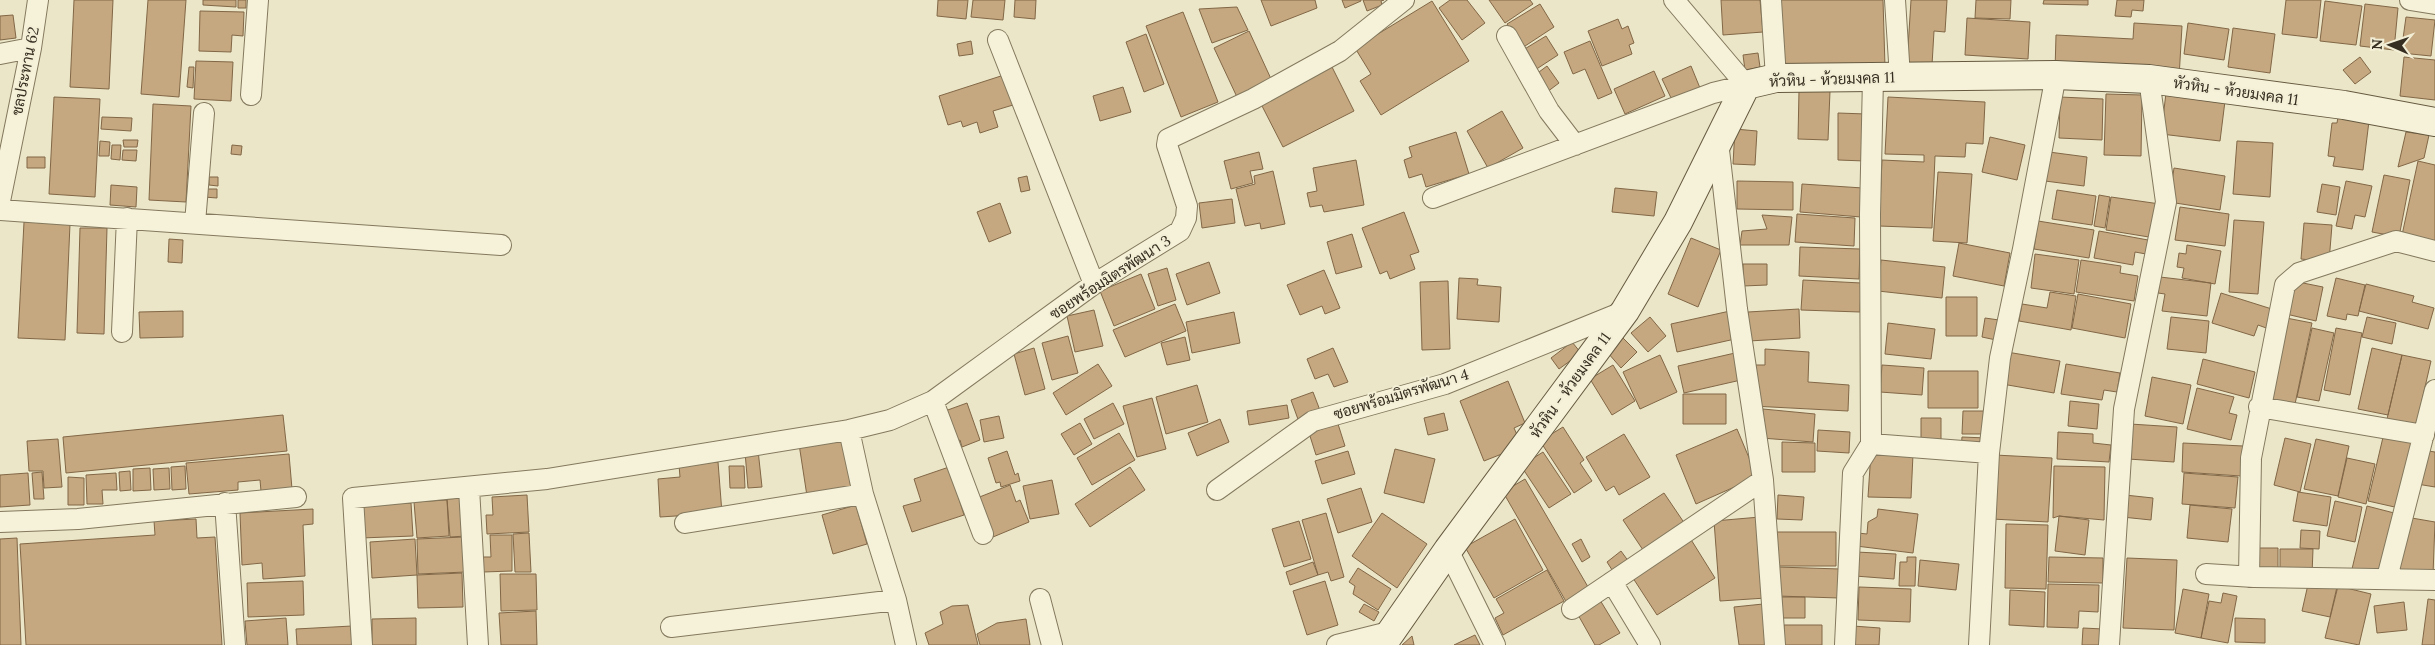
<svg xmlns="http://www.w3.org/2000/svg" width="2435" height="645" font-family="Lora,Sarabun,serif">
<rect width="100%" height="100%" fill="#eae6c7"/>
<path fill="#c5a880" stroke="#826746" d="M74,0h39l-4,89 -39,-2z
M148,0h38l-7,97 -38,-3z
M203,0h33v7l-33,-2z
M238,0h8v8h-8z
M938,0h30l-2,19 -29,-3z
M973,0h32l-2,20 -32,-3z
M1015,0h21l-1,19 -21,-2z
M1261,0h54l2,8 -46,18z
M1342,0h19v1l-16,7z
M1363,0h21l-3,1 1,4 -15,6z
M1450,0h17l18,23 -23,17 -23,-32z
M1489,0h41l3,4 -28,19z
M1721,0h39l3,32 -40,3z
M1780,0h103l2,67 -103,4z
M1911,0h36l-2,32 -11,-1 -2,34 -25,-1z
M1976,0h35l-1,19 -35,-1z
M2044,0h44v5l-45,-1z
M2117,0h27l-1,11 -11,-1 -1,7 -16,-1z
M2286,0h35l-4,38 -35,-4z
M1432,1l37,60 -88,54 -21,-34 11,-7 -16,-26z
M2325,1l37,5 -6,39 -36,-4z
M1540,4l14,23 -32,21 -15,-24z
M2365,4l33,4 -4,42 -34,-4z
M1237,7l11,23 -36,13 -13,-34z
M200,11l44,1 -1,24 -11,-1 -1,17 -32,-1z
M1183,12l35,90 -37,15 -35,-91z
M13,15l3,23 -16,2v-24z
M2406,17l29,3 -4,36 -30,-3z
M1967,18l63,4 -2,37 -63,-4z
M1618,19l4,10 6,-3 6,17 -5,2 3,9 -30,12 -14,-35z
M2134,23l48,3 -3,52 -124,-7 1,-36 77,4z
M2188,23l41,6 -5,31 -40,-6z
M2233,28l42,6 -5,39 -42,-6z
M1249,31l23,50 -35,16 -23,-49z
M1146,34l18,50 -20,8 -18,-50z
M1546,36l12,19 -23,15 -12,-20z
M971,41l2,13 -14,2 -2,-12z
M1590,41l22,52 -14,6 -13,-30 -12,5 -9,-22z
M1758,53l2,14 -15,3 -2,-15z
M2360,57l11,15 -16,12 -12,-14z
M2404,57l31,3v40l-35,-4z
M196,61l37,1 -2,39 -37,-2z
M1547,66l12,17 -12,9 -12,-17z
M1691,66l9,22 -28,12 -10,-21z
M189,67h5l-1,21 -6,-1z
M1332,67l22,44 -71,36 -22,-43z
M1654,71l11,25 -40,18 -11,-25z
M1004,75l9,30 -20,6 5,16 -18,6 -3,-11 -14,5 -2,-6 -13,4 -9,-29z
M1123,87l8,25 -31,9 -7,-25z
M1799,90l31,1 -2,49 -30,-1z
M2166,93l59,8 -5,40 -59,-7z
M2106,94l36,1 -1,61 -37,-1z
M54,97l46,2 -5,98 -46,-3z
M1888,97l97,5 -2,42 -17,-1 -1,14 -30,-1 -3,72 -53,-2 3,-66 42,2v-7l-39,-1z
M2060,97l43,2 -1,41 -43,-2z
M153,104l38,2 -5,96 -37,-2z
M1502,111l21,37 -35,20 -21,-37z
M1838,113l28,1 -1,47 -27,-1z
M102,117l30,1 -1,13 -30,-2z
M2338,117l31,4 -6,49 -30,-4 2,-9 -7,-1 4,-33h5z
M1735,129l22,2 -2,34 -22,-1z
M1456,132l13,42 -43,13 -4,-13 -13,4 -5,-18 8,-3 -3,-10z
M2406,132l23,3 -5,23 -26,9z
M1990,137l35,8 -8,35 -35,-8z
M123,140h15l-1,7h-13z
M100,141l10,1 -1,14h-10z
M2237,141l36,2 -3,54 -37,-3z
M112,145h9l-1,15 -9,-1z
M232,145l10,1 -1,9 -10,-1z
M123,150h14l-1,11 -14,-1z
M1259,152l4,17 -13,2 3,12 -22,6 -7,-28z
M2049,152l38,5 -3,29 -39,-5z
M27,157h18v11h-18z
M1356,160l8,45 -40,7 -2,-7 -12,2 -3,-14 10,-2 -4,-23z
M2418,161l17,4v78l-33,-8z
M2174,168l51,8 -5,34 -51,-8z
M1273,171l12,53 -24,5 -1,-6 -15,3 -9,-37 19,-5 -1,-8z
M1938,172l34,2 -5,69 -34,-2z
M2384,175l26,5 -11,57 -27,-5z
M1027,176l3,14 -9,2 -3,-14z
M209,177h9v9l-9,-1z
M1737,181l56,1v28l-56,-1z
M2346,181l26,5 -7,31 -10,-2 -3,14 -16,-3z
M1802,184l61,4 -2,29 -61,-5z
M2322,184l18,3 -4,28 -19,-3z
M111,185l26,2 -1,20 -26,-2z
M1615,188l42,4 -3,24 -42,-4z
M205,189h12v9l-13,-1z
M2057,190l39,6 -4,29 -40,-6z
M2099,195l11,2 -5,31 -11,-2z
M2111,197l49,7 -5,34 -49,-8z
M1232,199l3,24 -33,5 -3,-25z
M1000,203l11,30 -22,9 -12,-30z
M2180,207l49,7 -4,32 -50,-6z
M1404,212l15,40 -9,3 5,14 -25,10 -3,-8 -7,3 -18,-46z
M1797,214l58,4 -1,28 -59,-4z
M1762,215l30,2 -3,28h-49l2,-14 25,-2z
M2234,220l30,2 -6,72 -29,-2z
M2038,221l56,9 -5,28 -55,-9z
M24,222l46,2 -5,116 -47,-2z
M2304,223l28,2 -3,37 -28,-3z
M80,228h27l-3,106 -27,-1z
M2099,231l49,9 -2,14 -11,-2 -2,13 -39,-7z
M1352,234l10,33 -26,7 -9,-32z
M1691,238l30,12 -23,57 -30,-13z
M169,239l14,1 -1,23 -14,-1z
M1959,243l51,10 -6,33 -51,-10z
M2187,245l34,6 -6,33 -33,-6 2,-10 -7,-1 2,-14 7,1z
M1800,247l60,2 -1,30 -60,-3z
M2035,254l44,6 -5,34 -43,-6z
M1881,260l64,7 -3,31 -64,-7z
M2081,260l40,6 -1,7 18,3 -4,25 -58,-9z
M1209,262l11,31 -33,12 -11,-31z
M1743,264h24v21l-24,1z
M1167,268l9,32 -18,6 -10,-32z
M1324,270l16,38 -15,6 -3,-8 -22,9 -13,-30z
M1141,274l14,35 -41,17 -14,-35z
M2160,277l51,6 -4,33 -45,-5 3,-17 -7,-1z
M1459,278l19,1 -1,6 24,2 -2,35 -42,-3z
M2336,278l29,7 -7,31 -11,-2 -1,6 -19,-4z
M1803,280l58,3 -1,29 -59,-2z
M1448,281l2,68 -28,1 -2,-68z
M2293,281l30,6 -7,34 -30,-7z
M2366,284l48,12 -2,6 22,6 -6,21 -69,-18z
M2050,292l26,4 -5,34 -52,-9 3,-17 25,4z
M2221,293l54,17 -6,19 -11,-4 -4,11 -42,-13z
M2078,294l53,10 -6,34 -53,-10z
M1946,297h31v39h-31z
M1175,304l11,27 -61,26 -12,-27z
M1799,309l1,29 -51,3 -1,-29z
M1094,310l9,36 -28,6 -8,-36z
M183,311v26l-43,1 -1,-26z
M1730,311l5,28 -58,13 -6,-28z
M1234,312l6,31 -48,10 -6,-31z
M1650,317l16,19 -18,16 -17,-19z
M2171,317l38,4 -3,32 -39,-4z
M2281,317l31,6 -18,86 -31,-6z
M2367,317l29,6 -4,21 -30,-7z
M1985,318l14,2 -3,20 -14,-3z
M1888,323l47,6 -4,30 -46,-5z
M2312,328l22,5 -15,68 -22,-4z
M2336,328l26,5 -12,62 -26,-5z
M1068,336l10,37 -26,7 -10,-37z
M1185,337l5,23 -23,5 -6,-22z
M1623,338l14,14 -16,16 -13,-15z
M1572,342l9,11 -22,16 -8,-11z
M1034,348l11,41 -20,6 -11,-41z
M1333,348l15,34 -14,5 -6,-13 -13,5 -8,-20z
M2372,348l30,7 -14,60 -30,-6z
M1765,349l44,3 -1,30 41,3 -1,26 -96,-5 2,-41h11z
M2007,352l53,9 -6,32 -52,-9z
M1735,353l6,27 -57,13 -6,-27z
M1660,355l17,37 -37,17 -17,-37z
M2402,355l29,6 -15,65 -29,-7z
M2203,359l52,13 -6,26 -52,-14z
M1098,364l14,22 -46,29 -13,-22z
M2066,364l54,9 -3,19 -13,-2 -2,10 -41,-6z
M1613,365l22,36 -23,14 -22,-36z
M1882,365l42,3 -2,27 -42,-3z
M1928,371h50v37h-50z
M2152,377l39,8 -8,39 -38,-8z
M1508,381l17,42 -11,5 8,18 -38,15 -24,-60z
M1197,385l11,37 -42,12 -10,-37z
M2197,388l37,9 -5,16 8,2 -6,25 -44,-11z
M1313,392l8,21 -22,9 -8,-22z
M1683,394h43v30h-43z
M1152,398l14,51 -29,8 -14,-51z
M2070,401l29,3 -2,25 -29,-3z
M967,403l13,37 -18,7 -2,-7 -4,2 -11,-31z
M1113,403l11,21 -30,15 -10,-20z
M1287,405l2,13 -40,7 -2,-14z
M1763,409l52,5 -2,28 -52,-4z
M1963,411h26v23h-27z
M1444,413l4,17 -20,5 -4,-17z
M283,415l4,36 -221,22 -3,-36z
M999,416l5,22 -20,4 -4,-22z
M1921,418h20v27h-20z
M1220,419l9,23 -32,14 -9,-23z
M1080,423l12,21 -18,11 -13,-21z
M1338,424l7,22 -29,9 -7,-22z
M2130,424l47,3 -3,35 -46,-3z
M1563,427l21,33 -4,3 12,18 -18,12 -34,-52z
M1737,429l20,48 -61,27 -20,-49z
M1818,430l32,2 -1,21 -32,-2z
M2058,432l35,2v9l18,2 -2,17 -52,-3z
M1119,433l16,27 -43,25 -15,-27z
M2384,433l30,7 -15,68 -31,-7z
M1624,434l26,43 -31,18 -5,-9 -8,5 -20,-34z
M844,437l7,52 -44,7 -8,-52z
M1962,437l25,1 1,13 -27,-1z
M2285,438l26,6 -11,48 -26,-7z
M58,439l4,48 -18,1 -1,-17h-14l-2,-30z
M2316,439l33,7 -11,50 -34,-7z
M1782,442l33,1v29h-33z
M2183,443l60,3 -2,30 -59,-4z
M1395,449l40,10 -11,44 -40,-10z
M758,450l4,37 -14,1 -3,-36z
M2422,450l13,2v35l-18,-3z
M1007,451l8,24 3,-2 2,8 -19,6 -1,-5 -4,1 -8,-25z
M1348,451l7,23 -33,10 -7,-23z
M1543,452l28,42 -22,14 -28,-42z
M1871,452l42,2 -2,44 -43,-1z
M289,454l3,35 -31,2 -1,-11 -22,2v8l-49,4 -3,-31z
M1995,455l57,3 -4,64 -56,-3z
M2347,458l28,6 -9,40 -28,-7z
M718,462l4,51 -62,4 -2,-38 22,-2 -1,-12z
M185,466l1,23 -14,1 -1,-23z
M729,466h15l1,22h-15z
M2054,466l51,1 -1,53 -45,-4 -6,2z
M949,467l15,48 -52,17 -9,-26 18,-5 -7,-22z
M1130,467l15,23 -55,37 -15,-23z
M150,468l1,22 -18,1v-22z
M169,468l1,21 -16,1 -1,-21z
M130,471l1,19 -11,1 -1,-19z
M42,472l2,27h-10l-2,-26z
M28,473l2,32 -30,2v-32z
M116,473l1,17h-15l1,14h-16l-1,-29z
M2184,473l54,4 -3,31 -53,-4z
M68,477l16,1v27h-16z
M1525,479l66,113 -23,13 -65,-113z
M1052,480l7,34 -29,5 -7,-33z
M1010,485l6,17 4,-2 9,22 -36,15 -16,-39z
M1361,488l11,34 -34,11 -11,-34z
M2298,492l33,5 -4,29 -34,-5z
M1664,493l23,34 -42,26 -22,-33z
M527,495l2,37 -42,2 -1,-19h7l-1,-18z
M1778,495l26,2 -2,23 -25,-1z
M2125,495l28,3 -2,22 -29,-3z
M463,498l3,38 -16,1 -3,-38z
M447,500l2,36 -32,2 -3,-36z
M2335,501l27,6 -7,35 -28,-6z
M411,503l2,33 -52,2 -1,-33z
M856,505l11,39 -34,10 -11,-39z
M2190,505l42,4 -4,33 -41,-4z
M2367,506l31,8 -16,62 -30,-7z
M313,509v15l-10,1 2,51 -42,3 -1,-16 -20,2 -2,-52z
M1878,509l40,5 -5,39 -57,-7 2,-13 9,1 1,-12 9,-5z
M1326,513l18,64 -13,4 -3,-9 -10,3 -16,-55z
M1382,513l45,31 -30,44 -45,-32z
M2059,516l30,4 -4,35 -30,-4z
M1760,517l6,81 -46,3 -6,-80z
M2406,517l29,5 -2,53 -36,-6z
M196,519l1,19 18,-1 7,108h-196l-6,-101 135,-9 -1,-14z
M1515,519l28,51 -49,28 -29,-51z
M1299,521l12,38 -27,8 -12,-38z
M2006,524l42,1 -2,64 -41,-1z
M2301,530l19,1 -1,18 -19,-1z
M1773,532h63v34h-62z
M529,533l2,39h-16l-2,-38z
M490,535h22v36l-29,1v-15h8z
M464,537l2,35 -48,2 -1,-35z
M17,538l4,107h-21v-106z
M1690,538l25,40 -58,37 -26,-40z
M415,539l2,36 -45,3 -2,-36z
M1581,539l9,18 -8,5 -10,-18z
M2257,548h21v26h-21z
M2280,549h33l-1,26 -32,-1z
M1621,551l8,11 -15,11 -7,-11z
M1856,552l40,2 -2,25 -39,-3z
M1907,557h9l-1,29h-16l1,-24h7z
M2049,557l54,1v25l-55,-1z
M2127,558l50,2 -3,70 -51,-2z
M1920,560l39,4 -3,26 -38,-4z
M1313,562l5,13 -28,10 -4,-13z
M1777,567l63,2 -1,29 -62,-2z
M1358,568l33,21 -13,21 -25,-16 2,-8 -6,-4z
M1547,570l17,31 -61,34 -8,-17 9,-5 -8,-14z
M462,573l1,34 -45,1 -1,-33z
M500,574h36l1,36 -36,1z
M2309,580l28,7 -7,30 -28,-6z
M303,581l1,34 -56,2 -1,-34z
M1325,581l13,44 -31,10 -14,-44z
M2048,584l51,1 -1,27 -19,-1 -1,17 -31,-1z
M2338,586l33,8 -12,51 -34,-7z
M1859,587l52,2 -1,33 -52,-2z
M2183,589l26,5 -8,44 -26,-5z
M2010,590l35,2 -1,35 -35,-2z
M2223,593l14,3 -9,47 -27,-5 8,-37 12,2z
M1780,597h25v21h-26z
M2428,599l7,1v45h-13z
M1600,600l20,33 -21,12h-4l-18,-32z
M2404,602l3,28 -30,3 -3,-27z
M1364,604l15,8 -5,9 -15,-9z
M1763,604l5,41h-29l-5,-38z
M968,605l10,40h-49l-4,-12 18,-9 -3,-12 12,-6z
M536,611l1,34h-36l-2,-32z
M286,618l2,27h-41l-2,-24z
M416,618v27h-44v-26z
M2235,618l30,1v24l-30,-1z
M1026,619l4,26h-50l-3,-11 20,-11z
M1784,625h38v20h-39z
M352,626l2,19h-57l-1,-16z
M1853,626l27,2 -1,17h-27z
M2083,628l20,1 -1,16h-20z
M1475,635l5,10h-26z
M1412,636l2,9h-12z"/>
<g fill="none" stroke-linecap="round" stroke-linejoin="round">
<defs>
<path id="street" d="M1771,0l5,78
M1895,0l5,77
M2410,0l25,4
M1507,36l42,75 26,34
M998,40l96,244
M0,54l31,-6
M251,95l7,-95
M1718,141l19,168 26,171 12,165
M1433,198l280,-105 33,-8 -72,-85
M0,201l31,-153 7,-48
M0,210l501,35
M195,223l9,-110
M122,332l5,-114
M933,401l50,133
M2259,407l165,28
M849,430l14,64 33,106 10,45
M1871,444l-1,-230 3,-136
M469,488l9,157
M1217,490l96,-69 132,-37 180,-73
M225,503l10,142
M0,522l78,-3 218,-22
M685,523l178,-29
M1448,550l47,95
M2206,574l48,3 181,3
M2249,577l2,-119 34,-173 14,-12 97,-32 39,10
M2387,578l48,-188
M1612,582l38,63
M1040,599l12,46
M1572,609l191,-129
M671,627l225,-27
M362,645l-9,-147 194,-19 302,-49 41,-10 43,-19 161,-117 86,-53 6,-13 1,-12 -20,-61 1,-6 85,-40 87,-48 64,-51
M1337,645l52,-13
M1845,645l8,-172 18,-29 118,9 11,-95 23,-109 33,-174
M1979,645l10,-192
M2109,645l15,-236 42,-207 -17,-123"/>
<path id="secondary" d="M1382,645l66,-95 177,-239 53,-89 68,-137 30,-7 280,-3 93,4 195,26 91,17"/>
</defs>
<use href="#street" stroke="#84795e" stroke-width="22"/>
<use href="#secondary" stroke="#665a41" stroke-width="30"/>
<use href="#street" stroke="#f6f2d9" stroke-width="20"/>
<use href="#secondary" stroke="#f6f2d9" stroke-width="28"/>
</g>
<g text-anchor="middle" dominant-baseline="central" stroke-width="4" stroke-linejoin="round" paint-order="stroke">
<g font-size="15" fill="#362e20" stroke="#f3efd6">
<text transform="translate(25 71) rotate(-79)">ชลประทาน 62</text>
<text transform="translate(1832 79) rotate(-2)">หัวหิน - ห้วยมงคล 11</text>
<text transform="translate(2236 91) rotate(8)">หัวหิน - ห้วยมงคล 11</text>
<text transform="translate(1110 277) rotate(-33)">ซอยพร้อมมิตรพัฒนา 3</text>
<text transform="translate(1570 385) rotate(-54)">หัวหิน - ห้วยมงคล 11</text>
<text transform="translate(1401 394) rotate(-17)">ซอยพร้อมมิตรพัฒนา 4</text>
</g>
</g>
<g transform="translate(2390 45) rotate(272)" stroke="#f3efd6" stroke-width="4" paint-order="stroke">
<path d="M0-4L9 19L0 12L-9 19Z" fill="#362e20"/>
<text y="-8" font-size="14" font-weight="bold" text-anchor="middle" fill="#362e20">N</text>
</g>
</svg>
